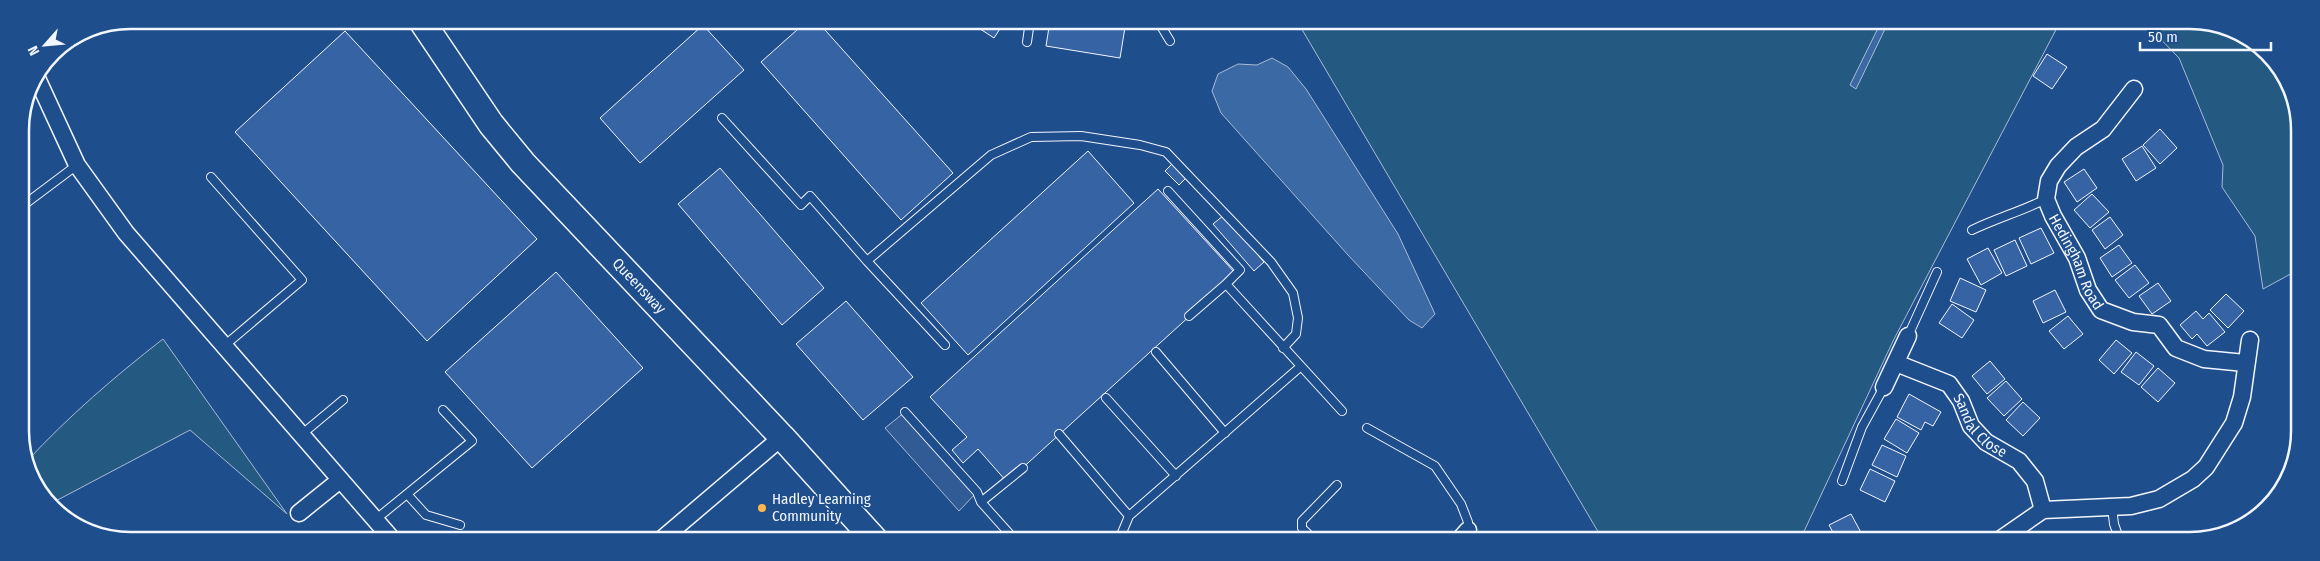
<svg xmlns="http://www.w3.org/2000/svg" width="2320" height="561" font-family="'Fira Sans Condensed',sans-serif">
<rect width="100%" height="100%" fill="#1f4e8c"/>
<path fill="#245a82" stroke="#a8bbd7" d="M1297,21l763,1 -167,319 -93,199h-197z
M2144,22h68l56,30 30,56v162l-35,19 -8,-53 -33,-49 1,-22 -44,-107z
M163,339l124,175 -97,-84 -140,74 -23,-43c42,-45 87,-84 136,-122z"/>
<path fill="#305b95" stroke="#a8bbd7" d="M905,412l72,80 -18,19 -74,-83z"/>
<path fill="#3b69a3" stroke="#a8bbd7" d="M1880,24l6,3 -30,62 -6,-4z
M1272,58l16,9 18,22 92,145 37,80 -13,14 -13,-8 -61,-65 -127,-142 -9,-22 6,-17 20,-10 19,1z"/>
<path fill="#3563a3" stroke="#f2f6ff" d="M807,21h10l136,152 -52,47 -140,-158z
M968,21h37l-11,17z
M1050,21h76l-6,37 -74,-12z
M703,25l41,45 -104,93 -40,-45z
M345,31l192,208 -110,102 -192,-209z
M2047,54l20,13 -15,22 -19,-13z
M2160,129l17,19 -17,16 -17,-19z
M2142,146l14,22 -20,13 -14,-22z
M1088,151l46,52 -166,152 -47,-52z
M1176,160l14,14 -11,11 -14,-14z
M720,168l104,120 -42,37 -104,-121z
M2084,169l13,19 -20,14 -13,-20z
M1158,189l78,85 -229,208 -29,-33 -15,14 -11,-13 15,-13 -37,-40z
M2092,194l17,18 -19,16 -16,-18z
M1224,215l40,47 -10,9 -41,-47z
M2110,217l13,18 -18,14 -13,-19z
M2041,228l13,25 -23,11 -12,-26z
M2015,240l12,26 -21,10 -12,-26z
M2119,245l13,18 -20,14 -12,-19z
M1988,248l14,25 -21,12 -14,-26z
M2135,265l14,18 -20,15 -14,-18z
M556,272l87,96 -111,100 -87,-96z
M1960,278l26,12 -10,22 -26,-11z
M2158,283l13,18 -19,13 -13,-18z
M2055,290l11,22 -23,11 -10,-22z
M2226,294l18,17 -16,17 -18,-18z
M846,301l67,76 -50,43 -67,-76z
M1952,304l22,16 -12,18 -23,-15z
M2196,311l7,8 6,-6 16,19 -18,14 -10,-12 -5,5 -12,-14z
M2068,316l15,18 -19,15 -15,-18z
M2116,340l16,13 -18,21 -15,-14z
M2136,352l18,14 -15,19 -18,-13z
M1990,361l15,18 -18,15 -15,-18z
M2158,368l17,15 -17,19 -17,-15z
M2006,381l16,18 -18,17 -17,-18z
M1909,394l32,18 -8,14 -8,-4 -4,8 -24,-13z
M2023,402l17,16 -17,18 -17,-16z
M1896,419l23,14 -12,20 -23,-14z
M1882,445l24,11 -9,21 -25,-12z
M1870,469l25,12 -10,21 -25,-12z
M1851,514l14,26h-28l-8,-15z
M1943,533l10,8h-16z"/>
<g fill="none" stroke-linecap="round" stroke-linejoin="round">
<defs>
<path id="service" d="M1158,21l12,20
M1027,42l3,-21
M722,118l79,87 9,-9 57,65 124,-106 40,-18 50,-1 59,9 26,7 105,110 22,31 5,25 -2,16 -13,14
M211,177l91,103 -78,66
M1168,191l72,79 -14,14
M21,207l56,-42
M1972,230c25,-12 50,-19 74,-31
M867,261l78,84
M1189,316l37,-32 116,127
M1908,336l29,-64
M1156,352l69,81
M1106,398l70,78
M905,412l72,80 4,10 34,38
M1367,428l68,38 26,38 7,18v8
M1059,434l70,82
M301,435l42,-35
M1842,481l20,-54 22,-40
M407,494l19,21 34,10
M981,502l42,-34
M2112,507l2,17 6,17
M375,520l97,-79 -29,-31
M1119,540l10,-24 171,-149
M1314,540l-12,-12v-7l35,-36"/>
<g id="minor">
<path d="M36,76l41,89 49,68 266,306"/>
<path id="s1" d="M2134,89l-31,40 -27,18 -18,19 -9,15 -3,18 7,17 24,42 11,32 13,20 32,12 26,3 17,23 28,11 41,4"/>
<path id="s2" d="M1896,363l53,21 12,17 10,25 15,16 33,19 16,20 8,29"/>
<path d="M1884,387l24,-51"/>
<path d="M299,513l41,-33"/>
<path d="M662,539l120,-102"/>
<path d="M1459,540l9,-10"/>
<path d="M1998,541l45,-31 88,-4 28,-7 34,-20 13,-12 28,-44 8,-26 8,-57"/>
</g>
<g id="primary">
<path id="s3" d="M421,20l70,104 32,39 259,274 93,103"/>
</g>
</defs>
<use href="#service" stroke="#f2f6ff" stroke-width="10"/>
<use href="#minor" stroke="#f2f6ff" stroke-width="19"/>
<use href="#primary" stroke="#f2f6ff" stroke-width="28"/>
<use href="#service" stroke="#1f4e8c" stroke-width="8"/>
<use href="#minor" stroke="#1f4e8c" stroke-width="16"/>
<use href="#primary" stroke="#1f4e8c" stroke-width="25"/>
</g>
<circle fill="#ffb74d" stroke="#1f4e8c" stroke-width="2" cx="762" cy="508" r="5"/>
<g text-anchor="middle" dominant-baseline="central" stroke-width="4" stroke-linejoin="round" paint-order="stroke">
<g font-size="15" fill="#f2f6ff" stroke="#1f4e8c">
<text stroke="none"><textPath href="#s1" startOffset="215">Hedingham Road</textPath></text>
<text stroke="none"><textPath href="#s3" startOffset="345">Queensway</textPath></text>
<text stroke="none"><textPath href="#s2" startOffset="110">Sandal Close</textPath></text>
</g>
<g font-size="15" fill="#f2f6ff" stroke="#1f4e8c" text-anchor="start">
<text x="772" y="499">Hadley Learning<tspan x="772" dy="17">Community</tspan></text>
</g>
</g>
<path d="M0 0H2320V561H0ZM130 29H2190A101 101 0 0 1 2291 130V431A101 101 0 0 1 2190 532H130A101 101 0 0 1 29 431V130A101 101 0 0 1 130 29Z" fill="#1f4e8c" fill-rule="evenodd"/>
<path fill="none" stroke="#f2f6ff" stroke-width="2.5" d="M130 29H2190A101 101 0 0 1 2291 130V431A101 101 0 0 1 2190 532H130A101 101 0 0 1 29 431V130A101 101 0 0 1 130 29Z"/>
<g transform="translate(45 45) rotate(243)" stroke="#1f4e8c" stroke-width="4" paint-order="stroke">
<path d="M0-4L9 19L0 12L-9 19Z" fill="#f2f6ff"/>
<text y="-8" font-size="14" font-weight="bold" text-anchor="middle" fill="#f2f6ff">N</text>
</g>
<path d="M2140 42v8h131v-8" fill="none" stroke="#f2f6ff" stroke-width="2.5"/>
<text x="2148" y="42" font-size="15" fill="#f2f6ff" stroke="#1f4e8c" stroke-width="4" paint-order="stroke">50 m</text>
</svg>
